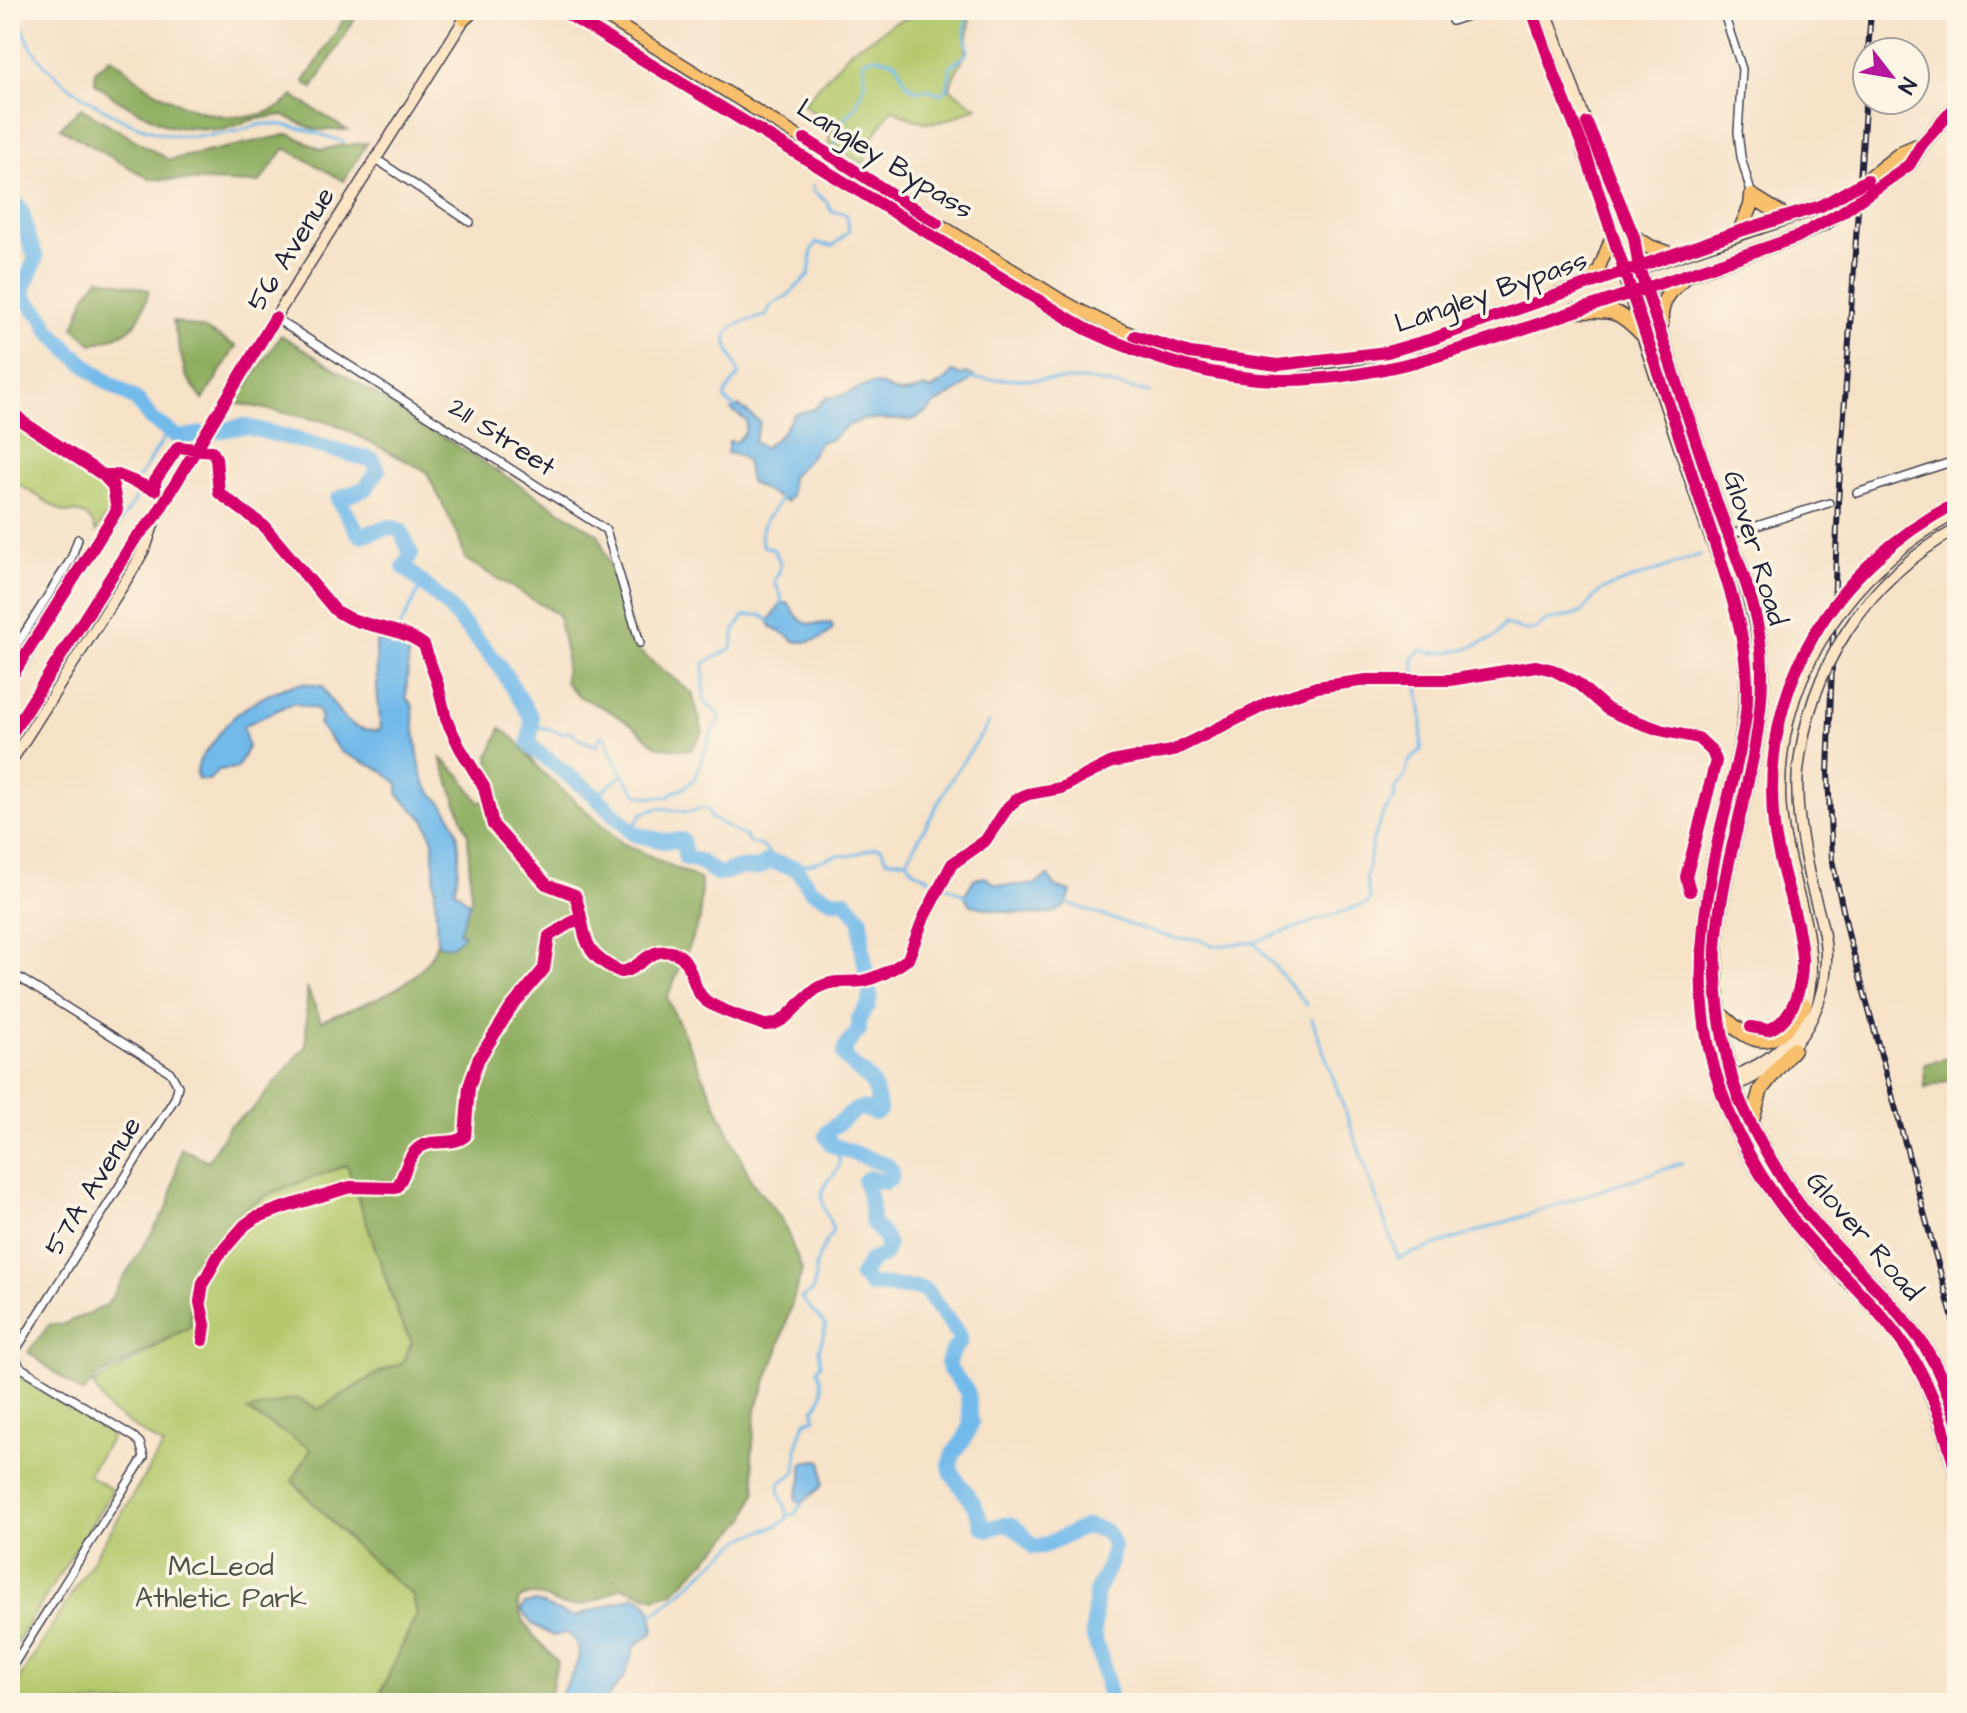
<svg xmlns="http://www.w3.org/2000/svg" width="1967" height="1713" font-family="'Architects Daughter',sans-serif">
<rect width="100%" height="100%" fill="#fcf5e5"/>
<filter id="ink" filterUnits="userSpaceOnUse"><feTurbulence type="fractalNoise" baseFrequency=".0125" numOctaves="2"/><feDisplacementMap in="SourceGraphic" scale="16" xChannelSelector="R" yChannelSelector="G"/><feConvolveMatrix kernelMatrix="1 2 1 2 8 2 1 2 1" color-interpolation-filters="sRGB"/></filter>
<filter id="wash" filterUnits="userSpaceOnUse"><feTurbulence type="fractalNoise" baseFrequency=".006" numOctaves="4" result="noise"/><feDisplacementMap in="SourceGraphic" scale="32" xChannelSelector="R" yChannelSelector="G"/><feGaussianBlur stdDeviation="1.8" result="paint"/><feColorMatrix in="noise" values="0 0 0 0 0 0 0 0 0 0 0 0 0 0 0 0 0 1.4 0 .05"/><feComposite in="paint" operator="in"/></filter>
<g filter="url(#wash)">
<rect width="100%" height="100%" fill="#f6e2c7"/>
<path fill="#b4c96d" stroke="#6b7654" stroke-width="2" d="M923,10h48c-2,15 -2,34 -8,48 -6,14 -10,14 -13,31l27,18c-38,18 -47,22 -85,2l-23,34 -5,22 -36,-23 4,-10 -12,-7 -2,-9 -15,-12 50,-56 18,-9 22,-16 26,-8z
M10,423l13,11 82,52 7,22 -16,24c-5,-17 -15,-22 -31,-19l-55,-34z
M347,1165l53,155 12,22 -10,21 -22,9 -61,37 -8,40 44,97 58,50 4,18 -41,89h-350l-16,-9 153,-248 -53,-35 -17,-26 98,-59 -1,-35 20,-40 34,-42 27,-16z
M10,1371l102,65 -24,39 23,14v4l-101,160z"/>
<path fill="#8fad60" stroke="#58684e" stroke-width="2" d="M350,10h10l-47,78 -9,-6z
M110,58c8,2 29,23 39,29 39,26 107,47 144,9l54,34h-31l-34,-15 -30,5 -30,10 -54,-4 -51,-26 -22,-17v-12z
M81,108l88,52 121,-26 32,16 16,-4 29,-3 -23,38 -59,-33 -26,35 -109,-4 -90,-51z
M99,278l50,12c-11,41 -19,43 -57,54l-18,-16 12,-33z
M173,321l32,8 31,17 -33,54 -17,-24z
M281,335l318,200 41,117 52,41 11,39 -12,18 -33,-3 -26,-22 -26,-16 -28,-13 -13,-14 1,-28 -8,-39 -93,-56 -7,-24 -32,-64 -93,-48 -97,-20z
M501,728l14,11 26,32 81,72 79,37 -1,39 -33,79 85,184 30,37 20,51 -24,80 -22,59 -4,48 4,33 -10,29 -72,73 -19,6 -33,-11c-16,9 -31,18 -49,19 -20,2 -37,-22 -55,-5 0,23 24,44 39,60l-8,42h-173l41,-89 -4,-18 -58,-50 -63,-65 19,-32 -64,-38 49,-13 23,11 61,-37 22,-9 10,-21 -12,-22 -53,-155 -76,28 -27,16 -34,42 -20,39 1,36 -94,52 -15,15 -54,-41 22,-28 11,1 45,-19 63,-101 12,-57 27,13 21,-35 22,-15 55,-65 1,-58 14,33c43,-19 100,-31 116,-79l5,4 22,-11 -5,-3 12,-32 -3,-66 -28,-77 20,18 19,27 15,-3 -5,-43z
M1957,1056v21l-32,11 -1,-24z"/>
<path fill="#72baea" stroke="#4a6e92" stroke-width="2" d="M952,372l8,3 7,-2 7,4 -13,12 -29,17 -5,6 -15,8 -49,-1 -19,9 -13,12c-14,0 -13,6 -20,16 -5,7 -14,14 -20,20v20l-5,6 -35,-19c-7,-18 3,-26 -24,-30l2,-12 7,1 9,-9 2,-12 -16,-11 8,-4 21,16 -6,20 10,6 17,-14 13,-20 20,-5 13,-12c17,2 27,-9 42,-12 20,-5 22,18 55,2l7,3 17,-12z
M782,603h6c16,24 15,22 43,20l2,5c-9,12 -24,16 -39,13 -9,-11 -23,-8 -25,-20z
M394,640l15,7 -3,51 6,6c3,24 4,50 11,74 4,13 14,19 22,29 19,26 15,54 10,83l15,13 -11,29 5,3 -12,11h-10l-5,-4 -4,-101 -8,-21 -27,-25v-11l-15,-13 -42,-19 -22,-27 2,-7 -4,-9 -24,-6 -50,23 5,21 -11,21 -19,2 -9,10 -12,-1c-1,-23 8,-23 18,-39 18,-30 48,-46 82,-56 7,-2 17,1 25,2 16,26 25,47 59,44l-4,-41 -1,-47z
M1048,876l9,12 14,3c-2,9 -4,16 -13,20 -18,9 -67,-2 -87,-6l-7,-9 10,-17 11,-2 10,7 9,1h29z
M818,1460l4,2 1,23 -22,19 -5,-4c1,-11 4,-13 6,-21 1,-8 -2,-10 2,-17z
M635,1596c16,3 20,23 18,37l-17,12 -12,32 -21,26h-45c7,-26 38,-49 8,-70l-13,3 -21,-12 -11,-14 4,-6 11,-2 37,15z"/>
<g fill="none" stroke-linecap="round" stroke-linejoin="round">
<path stroke="#72baea" stroke-width="3" d="M16,10c7,18 14,40 28,54 31,32 88,67 133,72 20,1 41,-1 61,-5 9,-2 20,-7 29,-7 27,0 52,10 77,18
M836,144l8,-24 11,-12 10,-25 -2,-23 14,-3 19,5 10,21 10,8 11,-2 14,5 6,-4 4,-25 13,-8 4,-7 -3,-15 2,-25
M970,379l117,1 62,12
M738,410l-14,-11 2,-7 13,-17c-2,-11 -9,-20 -12,-31 -5,-21 26,-24 39,-28l5,-11 16,-9 22,-21 3,-25 4,-7 17,3 16,-15 -2,-16 -6,-3h-9l-6,-11 -13,-10v-6
M779,496l1,4c-10,14 -24,28 -17,46l10,3c9,15 10,18 1,32l7,14 1,12
M399,629l23,-45
M1416,677l-3,-18 7,-9 15,3 29,-3 31,-13 9,-13 22,7 10,-2 10,-8 35,-8 16,-19 7,-5 96,-34
M10,697l125,-197 -1,-15 34,-53
M532,725l31,8 9,-1 7,7 18,7 4,-11 5,3c2,12 25,56 37,58 7,2 18,0 26,1
M593,794l8,-2 22,-17
M669,797l3,-4 12,-5 11,-10 16,-44 9,-16 -2,-5 -14,-11v-39l28,-15 3,-18 9,-14 17,-1 9,6
M631,832l11,-19 18,-5 27,4 17,-4 5,3 1,7c13,4 21,14 34,17l6,8c9,0 15,5 20,11l-2,7
M907,860l7,11 53,25
M907,860l45,-82 37,-55
M791,866l22,-3 25,-8 12,1 26,-9 5,1 6,12h20
M1064,902l75,26 38,11h20l17,7 40,-4 114,-39 2,-4 -4,-20 7,-40 11,-27 10,-13 1,-10 10,-13 3,-13 13,-13 1,-32 -4,-31
M1254,942l53,63
M1312,1019l86,239 284,-95
M788,1515l7,-1 6,-10
M651,1616c33,-23 60,-54 92,-77 9,-6 42,-13 44,-21 3,-11 -11,-19 -7,-35l16,-12 1,-25 8,-24 10,-4 -1,-9c12,-13 9,-24 3,-39l4,-6 -2,-14 7,-24 -25,-28 11,-6c3,-9 3,-17 4,-26 2,-11 11,-26 17,-35 -2,-12 -12,-22 -11,-36 1,-20 31,-22 10,-50
M1106,1703l3,-8 19,8"/>
<path stroke="#72baea" stroke-width="16" d="M10,196l12,16 6,25 8,20 -12,31v10l18,18 6,13 20,21 32,27 38,24 13,18 28,19 65,-12 129,34 5,10 -12,18 -28,11 20,34 3,2 30,-8 10,4 10,23 -7,13 41,36 54,62 32,52 1,8 -3,17 5,7 59,45 41,40 29,7 19,-1 4,18 13,3 19,13c8,-1 14,-5 22,-6 12,-2 18,4 28,-7l28,7 15,22 21,10 14,1 15,19 1,27 8,49 -2,10 -9,12v12l-13,16 -2,9c17,25 31,15 35,55l-4,3 -13,-5 -5,1 -29,22 -2,5 6,9 55,20 5,7 -1,6 -7,4 -15,-4 -4,3 6,23 1,18 11,13 5,10 -5,11 -12,4 -10,16 9,9 49,3 6,2 35,46v6l-9,11 -3,10 2,7 17,21 4,32 -6,15 -12,16 -3,11 2,9 22,30 9,22 6,3c27,-11 27,1 45,18l9,-1 44,-20 18,5 5,7 3,8 -3,17 -14,29 -3,43 9,26 7,34"/>
</g>
</g>
<g filter="url(#ink)">
<g fill="none" stroke-linecap="round" stroke-linejoin="round">
<defs>
<path id="street" d="M1720,10l5,7 17,52 -4,63 3,25 11,39
M1452,21l33,-11
M376,159l94,63
M275,318l331,212 34,113
M1857,493l100,-33
M1728,535l101,-32
M10,656l61,-97 7,-20
M10,972l160,100 8,14 -3,12 -159,252 -1,6 5,11 114,70 6,6 4,14 -134,213"/>
<path id="secondary" d="M1532,10c30,88 64,174 92,262
M1546,10l36,102 52,125 5,31
M10,736l125,-197 17,-19
M10,763l125,-197 11,-20 10,-30 119,-198 192,-303
M1727,1081c18,-11 37,-17 53,-33 45,-43 32,-108 16,-161
M1729,1086c20,-3 34,-15 49,-27 30,-22 47,-60 48,-98 1,-29 -11,-58 -17,-86"/>
<path id="primary" d="M561,10l501,306c175,94 290,68 470,10 33,-11 66,-24 99,-33
M595,10l463,288c120,69 237,85 370,43 66,-21 129,-51 196,-69
M464,20l11,-10
M1587,282l12,-13 13,-34"/>
<path id="highway" d="M1922,144l-19,8 -42,33 -40,21 -197,66c25,82 53,162 80,243 17,49 39,98 42,151 5,57 -13,111 -26,167 -18,77 -26,155 -6,233 17,68 54,128 101,180 34,37 73,70 99,113 21,36 32,77 43,116
M1752,196l34,21
M1740,231l11,-25 1,-10
M1634,237l16,10 22,8
M1639,268c26,77 51,155 77,233 19,55 46,109 46,168 1,97 -41,185 -46,279 -2,44 5,88 16,130 6,22 17,43 28,63 16,27 31,55 52,79 35,41 77,77 109,121 17,25 27,52 36,80
M1639,291l158,-54 29,-15 83,-57 13,-21 35,-39
M1575,311c36,-1 42,-3 67,23
M1661,325c-2,-22 8,-34 23,-47
M1719,1013c39,37 54,37 85,-8
M1751,1124l10,-35 32,-40"/>
</defs>
<use href="#street" stroke="#423f50" stroke-width="10"/>
<use href="#secondary" stroke="#423f50" stroke-width="13"/>
<use href="#primary" stroke="#423f50" stroke-width="14"/>
<use href="#highway" stroke="#423f50" stroke-width="17"/>
<use href="#street" stroke="#fff" stroke-width="7"/>
<use href="#secondary" stroke="#fce5c4" stroke-width="10"/>
<use href="#primary" stroke="#f8bf6c" stroke-width="11"/>
<use href="#highway" stroke="#f8bf6c" stroke-width="14"/>
<defs>
<path id="rail" d="M1868,52l3,-42
M1867,78l-29,423 -10,272 4,87 17,77 108,397"/>
</defs>
<use href="#rail" stroke="#22223b" stroke-width="6"/>
<use href="#rail" stroke="#fcf5e5" stroke-width="3" stroke-dasharray="9" stroke-linecap="butt"/>
<defs>
<path id="secondary-bridge" d="M1809,875c-7,-34 -14,-69 -11,-104 11,-103 68,-192 159,-242
M1796,887c-7,-31 -16,-63 -16,-96 0,-120 73,-224 177,-278"/>
</defs>
<use href="#secondary-bridge" stroke="#423f50" stroke-width="13" stroke-linecap="butt"/>
<use href="#secondary-bridge" stroke="#fce5c4" stroke-width="10"/>
<defs>
<path id="cycleway" d="M561,10l525,319c61,29 124,49 192,51 98,2 198,-35 289,-66 77,-25 154,-51 230,-77l45,-25 67,-47 13,-21 35,-39
M1532,10l24,69 29,73 137,413c16,49 29,97 24,149 -5,40 -17,79 -26,118 -16,71 -26,144 -11,216 17,76 55,143 108,200 33,35 69,67 95,109 23,36 34,78 45,118
M1587,123l47,114 5,31c26,77 51,155 77,233 19,55 46,109 46,168 1,97 -41,185 -46,279 -2,44 5,88 16,130 6,22 17,43 28,63 16,27 31,55 52,79 35,41 77,77 109,121 17,25 27,52 36,80
M805,139l132,84
M1135,336l55,17 88,12 109,-13 45,-13 308,-108 81,-25 46,-26
M10,409l13,13 80,53h15l37,15v-9l23,-34 34,4 4,7 3,35 45,33 71,84c26,19 63,15 89,35l14,40 8,34 14,29 24,39 9,38 53,59 29,11c13,37 2,58 46,77 16,-2 23,-17 38,-20 38,-5 27,33 47,49 16,11 40,17 58,24 23,2 34,-26 55,-38 15,-8 28,-4 43,-6 15,-3 34,-13 46,-22l16,-42 28,-53 33,-23 23,-34 9,-8 11,-5 33,-6 51,-26 60,-11 99,-49 46,-15 50,-7h83l86,-14 17,4 23,12 31,27 12,6 41,15 38,8 14,13 4,10 -30,116 4,14
M10,679l107,-169 -4,-24 -10,-11
M10,736l125,-197 21,-23 119,-198
M1751,1027l17,3c26,-10 35,-46 34,-72 -3,-45 -23,-87 -28,-132 -15,-140 60,-261 183,-323
M203,1340l2,-15 -5,-23 3,-19 15,-27 27,-31 10,-7 27,-10 68,-21 46,1c10,-12 10,-32 24,-41 13,-9 31,0 45,-11l4,-49 9,-27 33,-52 33,-39 5,-33 31,-19"/>
</defs>
<use href="#cycleway" stroke="#fcf5e5" stroke-width="17"/>
<use href="#cycleway" stroke="#d6006c" stroke-width="12"/>
</g>
</g>
<g text-anchor="middle" dominant-baseline="central" stroke-width="7" stroke-linejoin="round" paint-order="stroke">
<g font-size="28" fill="#22223b" stroke="#fcf5e5">
<text transform="translate(885 159) rotate(32)">Langley Bypass</text>
<text transform="translate(291 249) rotate(-58)">56 Avenue</text>
<text transform="translate(1491 292) rotate(-19)">Langley Bypass</text>
<text transform="translate(502 437) rotate(33)">211 Street</text>
<text transform="translate(1755 548) rotate(73)">Glover Road</text>
<text transform="translate(93 1186) rotate(-58)">57A Avenue</text>
<text transform="translate(1864 1236) rotate(49)">Glover Road</text>
</g>
<g font-size="28" fill="#4e544a" stroke="#fcf5e5">
<text x="221" y="1566">McLeod<tspan x="221" dy="32">Athletic Park</tspan></text>
</g>
</g>
<rect width="1967" height="1713" fill="none" stroke="#fcf5e5" stroke-width="40"/>
<g transform="translate(1891 76) rotate(121)"><circle r="38" fill="#fcf5e5" stroke="#a5a1a1" stroke-width="2"/>
<path d="M0-6L14 30L0 20L-14 30Z" fill="#b5179e"/>
<text y="-12" font-size="22" font-weight="bold" text-anchor="middle" fill="#22223b">N</text>
</g>
</svg>
